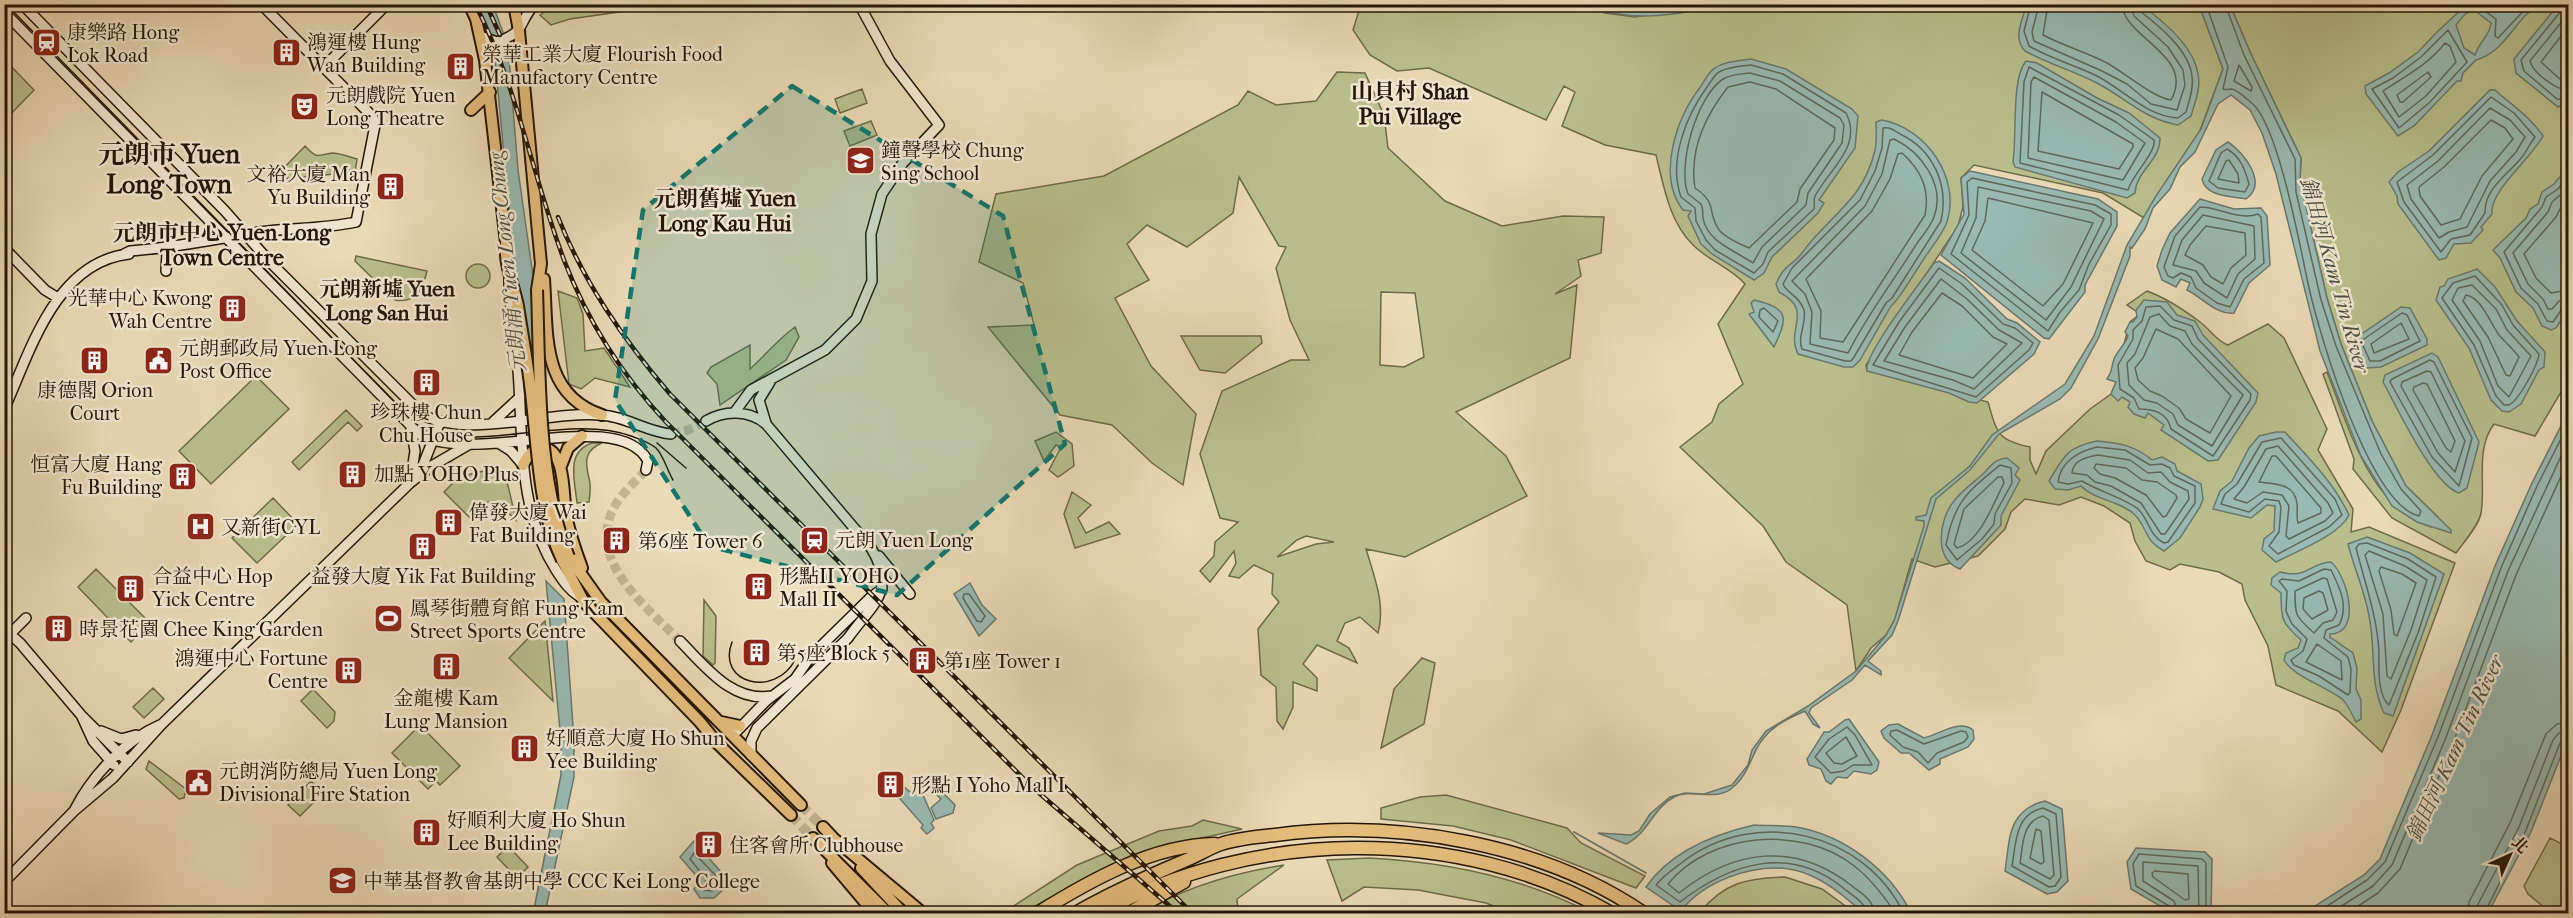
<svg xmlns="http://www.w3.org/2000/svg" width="2573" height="918" font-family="'IM FELL French Canon','Noto Serif TC',serif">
<rect width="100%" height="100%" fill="#eadab6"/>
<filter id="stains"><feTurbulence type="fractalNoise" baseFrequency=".00333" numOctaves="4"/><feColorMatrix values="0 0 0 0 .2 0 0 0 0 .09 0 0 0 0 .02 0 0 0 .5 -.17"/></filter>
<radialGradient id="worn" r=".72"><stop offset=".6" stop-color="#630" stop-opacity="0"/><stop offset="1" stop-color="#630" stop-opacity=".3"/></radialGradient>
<path fill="#b8bf8c" stroke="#6e6a4a" stroke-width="1.5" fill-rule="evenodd" d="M1361,4h223l21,9 30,4 84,-13 480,1 24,64 -24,64 -55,85 -41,-25 -129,-28 -13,13 2,29 -5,19 -92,139 1,6 121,31c9,31 9,38 42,45v13l6,14 10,-23 44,-42 21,-15 5,-12 -6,-7 13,-27 7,-26 10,-8 -13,-9 20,-14c19,7 36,18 53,31 10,7 16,19 28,23l40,-21 16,14 43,91 -9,21 35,59 -2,23 18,-5 86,36 -54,147 -19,42 -44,-41 -62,-26 -8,-39 -23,-46 -3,-16 -23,-12 -39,-8 -10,6 -24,-9 -11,-20 -5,-18 -26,-17 -23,-9 -22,8 -34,-6 -14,13 -6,17 -27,27 -43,11 -23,-8 -17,60 -9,16 -15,13 -15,23 -9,-66 -61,-43 -23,-36 -83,-79 32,-25 7,-18 24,-20 -25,-60 27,-40c-14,-16 -36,-23 -52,-39 -24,-24 -29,-58 -37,-90l-51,-10 -43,-19 13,-34 -11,-6 -18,34 -117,-52 -32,3 -27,-16 -17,-25z
M654,5v2l-84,12 -19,6 -11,-10 14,-10z
M2230,5h338v363l-3,6 2,8 -32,54 -41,-12c-19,25 -8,60 -13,89 -2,12 -17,29 -25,40l-64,-35 -39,-49 1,-10 -31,-85 4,-2c22,55 42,135 104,155l7,-10 -32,-31 -34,-65 -31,-77 -14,-46 -27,-117 1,-23 -51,-106z
M5,60l29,30 -29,30 -1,-60z
M1337,72l28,1 19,42 4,33 57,53 57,25 61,-10 41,1 -3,36 -23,7 3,16 -26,18 22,-9 -7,73 -114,54 50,44 21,40 -122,61 -39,-8c8,27 20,56 12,84l-18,-16 -15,6 -8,18 12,7 8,15 -40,-18 -14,19 14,14v13l-24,-9v25l-10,22 -6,-8 -1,-34 -15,-12 -3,-46 21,-27 -7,-8 1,-20 -19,-9 -15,13 -10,-2 7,-13 -2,-12 -24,31 -10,-11 14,-15 1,-14 23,-20 -18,-4 -20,-64 22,-63 69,-31h18l-19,-40 -14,-52 10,-21 -7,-1 -40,-69 -6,36 -46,34 -40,-22 -20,19 22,36 -34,18 36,68 45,48 -13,71 -31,-22 -40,-38 -52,-10 -72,-88 46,-2 -11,-42 -44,-21 17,-68 108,-18 134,-71 10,-14 28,14 40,-4zM1381,292l34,1 9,64 -20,10 -24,-2zM1306,536l28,6 -18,2 -39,13 20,-17z
M862,89l5,14 -27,10 -5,-14z
M871,121l6,14 -27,11 -6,-15z
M305,146c13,14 12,9 27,7 7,0 18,4 25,6l-2,13 -72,7 -5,-5z
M356,256l71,15c-4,17 -10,33 -32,29l-40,-39z
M466 276a12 12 0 1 1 24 0a12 12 0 1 1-24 0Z
M558,291l19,7 6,16 2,37 19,-3 26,39 -35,-9 -14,11 -12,-5z
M795,327l4,10 -13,23 -66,45 -3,-21 -10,-11 4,-6 39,-22v24c16,-14 28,-30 45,-42z
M1181,336h80l1,7 -37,30 -25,-3z
M256,376l33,33 -78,75 -32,-33z
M346,410l16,16 -5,5 -9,-9 -49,48 -7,-8z
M1056,432l16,12 2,22 -16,11 -9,-7 12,-23 -5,-2 -12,16 -9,-20z
M592,443h10c-18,7 -17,19 -13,35 2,7 1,17 0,24l-12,1c-2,-22 -12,-51 15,-60z
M492,469l8,1 6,7 10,43 -19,-18h-9l-17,17 -27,-27 15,-15z
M1072,492l19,13 -13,13 8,15 23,-11 11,12 -45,14 -11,-34z
M273,498l25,26 -41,39 -25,-25z
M96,569l54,54 -19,19 -53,-55z
M704,600l12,16 -1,47 -2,2 -10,-9z
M545,621l8,80 -44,-43z
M1422,658l13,5 -11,61 -43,24 13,-59z
M153,688l11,11 -20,19 -11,-11z
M313,689l22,23 -1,9 -7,7 -26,-27z
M420,725l40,41 -20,19 -4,-4 -8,8 -36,-36z
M149,761l37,28 -2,9 -5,1 -33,-30z
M311,781l12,12 -23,23 -12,-11z
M1446,795l121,33 14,15 64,33 -9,12 -125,-48 -58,-14 -72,-7v-11l39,-11z
M1203,820l39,9 -84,19 -63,26 -73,39 -21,1 76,-49 82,-34 33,-5z
M2550,838l18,9v66h-17l-23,-19 -4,-8z
M508,846l20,21 -11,11 -20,-21z
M1370,858c77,4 152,19 221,55h-81l-24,-10 -68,-13 -54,-3 -22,14 -15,-41z
M1284,865l-47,34 1,12 -4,2 -94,1c44,-27 94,-41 144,-49z
M1785,877l37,12 33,24h-156c26,-31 48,-35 86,-36z"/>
<path fill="#98bab2" stroke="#69786e" stroke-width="1.5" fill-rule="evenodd" d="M2472,4l65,1c-4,5 -10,8 -14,13 -15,17 -24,35 -47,42l-13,13 -2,8h-4l-43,45 -16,10 -32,-42 -1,-8 24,-13 29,-21 19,-20 27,-25zM2474,10l17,13c0,11 -12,19 -16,32l-11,-7 -8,-23 9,-11z
M476,5h17l15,41 10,124 17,120 8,115 -15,1 -34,-356z
M1584,5v-1l135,1c-46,11 -89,18 -135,0z
M2026,5h115c21,15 53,41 57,69 3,14 -3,28 -7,42l-13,9c-34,-6 -51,-26 -81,-42 -23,-12 -48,-19 -72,-32 -13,-13 -2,-31 1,-46z
M2199,5h31l20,47 51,106 -1,23 27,117 14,46 31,77 34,65 45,44v3l-34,-11 -25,-16 -31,-50 -41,-105 -44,-177 -14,-41 -12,-23 -19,-15 -13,9 -23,48 -15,15 -10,22 -17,19 -8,21 -13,19 -2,-1v9l-32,83 -27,49 -11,11 -61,35 -29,36 -34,29 -38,122 -6,14 -24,26 13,10v4l-16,-10 -13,15 -41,28 -2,5 11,15 -7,-4 -8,-13c-19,8 -39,18 -49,39 -7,14 -11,28 -24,38 -16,14 -41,0 -58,9 -21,11 -27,38 -48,47l-28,-11 33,2 8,-4 11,-17 20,-17 15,-4 19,1 28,-9 16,-20 4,-15 14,-19 42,-25 48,-35 30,-36 8,-14 30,-95v-5l-8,-1v-3l10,-2 5,-17 39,-32 22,-31 73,-51 29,-48 33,-91 29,-49 45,-67 22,-60z
M2558,5h10v102l-5,-3 -5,3 -42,-34 -2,-14z
M1751,59l35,10 66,40 6,7 -3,32 -36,52 5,3 -6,10 -46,44 -8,16 -10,7 -42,-26 -11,-10 -13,-28 3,-5 -8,-1c-27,-35 -6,-93 18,-124 4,-6 8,-15 14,-18 10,-7 24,-7 36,-9z
M2026,61l11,2 60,35 32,15 31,25c1,22 -24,33 -25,55l-8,5 -112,-31 -2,-5c4,-25 -2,-84 13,-101z
M2490,90h5c15,14 35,26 48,46 -11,22 -54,55 -51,78l-11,13 2,3 -12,13 -17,1 -8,14 -7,2 -41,-56 -1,-8 -8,-14 9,-10 31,-21z
M1882,120c44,8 79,58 65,102 -5,14 -19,29 -27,43 -7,10 -21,35 -29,41l-31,54 -7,7h-9l-46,-13c-13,-26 17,-43 -19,-62l-3,-8c9,-21 15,-17 26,-31 26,-37 61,-51 73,-103 2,-9 1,-18 1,-28z
M2228,142c17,11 40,42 18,57 -16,-3 -40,-2 -44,-20l14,-29z
M2568,167v142l-12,19 -5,2 -9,-4 -9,-18 -17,-16 -16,-34 -7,-8 33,-32 4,-9 8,-5 4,-12 12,-8z
M1970,171l128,28 19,13v14l-32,59v7l-36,47 -5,-1 -103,-83 23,-41 -3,-36z
M2200,199l34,10 27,-1 6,8 3,49 -21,18 -15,30c-18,2 -31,-15 -47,-23l3,-7 -9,-4 -5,8 -14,-7 -5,-14 5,-16 8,-17z
M1939,261l26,17 42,41 10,4 23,19 -6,12 -57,49 -8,-1 -20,-9 -82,-22c-4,-16 54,-89 67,-108z
M2477,269l18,18 22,34 28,31 -1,15 -5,3 -18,34 -12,8 -7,-1 -11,-11 -22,-52 -33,-48 4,-13 4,-1 4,-7z
M1754,300c37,8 33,19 20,47l-25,-33 5,-2 -3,-9z
M2144,300l23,2 10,13 18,6 8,14 55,58 -2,9 -38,58 -10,1 -47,-31 3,-5 -16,-12 -3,5 -11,-4 -6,-7 2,-5 -8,-5 -4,4 -7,-7 5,-12 -9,-3c6,-8 4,-12 7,-20 3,-8 11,-14 14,-23l-3,-4 5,-10h3l4,-5 -1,-7z
M2401,307l9,1 17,31v6l-46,22 -14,1 -4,-5 -10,-28 10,-2z
M2432,353l6,4 41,85 -12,46 -8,5c-26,-8 -62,-86 -76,-111l2,-7z
M2568,412v326l-37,94 -43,81h-184l60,-38 16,-16 52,-124 63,-169 37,-83z
M2276,432h9c24,26 49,51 64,83 -9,20 -54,37 -73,47l-14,-12 2,-11 10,-8 1,-25 -8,-1 -16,13 -38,-9 7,-18 12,-10 17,-33 10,-12z
M2097,441c22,2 37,4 55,19l10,-3 13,7 2,7 24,13 2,15 -3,8 -20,31 -16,13c-21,-12 -15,-21 -29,-36 -14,-14 -41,-15 -54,-29l-13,4 -13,-1 -6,-8c15,-25 18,-34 48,-40z
M2007,458l12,10 -4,7 5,5 -19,36v9l-41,44c-27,-10 -21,-50 -6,-68 9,-12 21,-19 31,-29 7,-8 11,-13 22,-14z
M2367,537l43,16 34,21 -51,142 -9,-3c-15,-31 -8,-64 -15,-97 -4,-24 -15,-48 -21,-72z
M2331,562c16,13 32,72 -1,72v3l23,16 4,15 -1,21 5,11v19l-5,3c-4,-7 -8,-18 -14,-23 -17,-13 -49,-23 -58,-39l2,-7 12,-5 3,-8c-20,-18 -20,-21 -20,-47l-10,-8 1,-7 8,-6c29,7 29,-9 51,-10z
M546,581l18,18 10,141v37l-29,136 -12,1 28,-139v-34z
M970,583l12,22 14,14 -17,17 -25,-42z
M1849,719l30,43 -2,8 -6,4 -17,-3 -7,7 -10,-1 -6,7 -5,-3 -5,-12 -12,-4 -2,-6 17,-27h5l16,-12z
M1898,724l26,14c16,-4 35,-19 49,-8l1,9 -6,8 -28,12v5l-11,6 -20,-17h-8l-17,-15 -3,-7 8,-6z
M923,781l7,6 -7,8 11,25 -3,3 3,5 -7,6 -6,-6 2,-3 -28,-32 8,-7 7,6z
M939,789l16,16 -2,8 -17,6 -5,-11 10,-9 -8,-8z
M2045,801l17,8 6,72 -11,11 -10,2 -42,-23c5,-31 2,-61 40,-70z
M1754,825c14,1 28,0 42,2 48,8 94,43 115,86h-49c-5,-7 -13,-12 -20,-18 -15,-12 -34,-23 -53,-26 -37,-5 -85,12 -108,42l-35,-24c24,-35 69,-53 108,-62z
M694,841l34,39 -4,4 2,3 -12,11h-14l-6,-9 6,-9 -20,-23z
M2136,848l69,4 7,7 -1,54h-39l-41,-24 -4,-27z"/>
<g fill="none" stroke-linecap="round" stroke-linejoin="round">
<path stroke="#5e685c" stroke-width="1.5" d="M1601,4c29,12 63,7 93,0
M2031,4l-7,27 5,15c22,13 46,19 68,30 27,14 49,40 81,42l8,-6c3,-11 8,-24 6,-36 -3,-26 -33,-50 -52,-65l-2,-7
M2039,4l-7,28 2,9 68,30 25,13 24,20 26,6 8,-25 -2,-15 -15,-23 -34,-31 -3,-12
M2048,4l-5,31c21,11 43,17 64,28 18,10 47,35 64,37 25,-45 -48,-62 -49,-96
M2206,4l22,63 -5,22c3,1 6,0 9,0 6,1 17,12 22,16 26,28 46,142 55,183 11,48 60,216 110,228l2,-5 -20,-22 -20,-35 -45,-108 -15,-46 -25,-108 -1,-33 -51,-104 -19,-51
M2475,4l21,15 -1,17 3,2 32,-34
M2563,4l-2,7 -40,49 3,11 33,28 11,1
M2568,14l-38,47c3,13 27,28 38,30
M2568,27l-27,35 21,19 6,1
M2448,30l19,32 -37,40 -31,26 -27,-39 21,-11 28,-21z
M2445,43l5,3 6,16 -30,34 -27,21 -16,-26c21,-14 46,-27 62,-48z
M1751,65l32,9 63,39c17,33 -16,55 -31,83 -2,5 0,8 -1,13l-46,43 -5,12 -9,9 -39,-23 -9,-10 -10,-19 -1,-13 -14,-11c-13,-36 5,-81 26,-110 4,-5 7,-12 12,-15 9,-5 21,-6 32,-7z
M2239,65l13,22 -1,4 -17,-10z
M2029,67l90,48 35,25c2,13 -22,35 -26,50l-108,-27 4,-81z
M2428,72l3,5 -28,25h-3l-3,-7z
M1750,73l30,8 60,37 4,7 -2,18 -34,50 -2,12 -44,42 -9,16c-17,-12 -46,-21 -50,-45 -1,-5 1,-8 -2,-14l-13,-10c-11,-29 9,-98 35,-115 8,-5 18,-5 27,-6z
M2034,77l82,45 29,21 -22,37 -95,-22 3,-76z
M1750,82l26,7 59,39 -1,12 -34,49 -3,13 -48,46c-9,-4 -22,-9 -29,-17 -14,-18 -1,-27 -25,-43 -6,-38 10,-72 33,-101z
M2042,92l91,52v3l-14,22 -81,-18z
M2491,97l23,16 21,24c-5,6 -8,14 -13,20 -13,17 -38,31 -37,56l-15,22 -19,4 -10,13 -37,-50 -7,-20 36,-27z
M2490,108l20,12 15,17 -9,15 -26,29 -23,46 -18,5 -10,6 -28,-39 -4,-14 31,-24z
M2491,120l14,8 8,11 -31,37 -22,43 -19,6 -21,-29 -1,-9 25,-20z
M1883,128c7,-1 11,2 17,6 34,16 49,52 41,87l-49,77 -6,5 -32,54 -3,4h-6l-43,-12c-5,-13 5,-26 2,-39 -5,-15 -17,-16 -21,-26l9,-16 68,-68 15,-29 7,-23z
M1894,139c27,13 52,46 40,78 -4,11 -14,21 -20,31 -22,35 -47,67 -66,105l-38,-9 2,-32 -7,-18 -13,-13 73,-75 17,-32 8,-34z
M2227,149c14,8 18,21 22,35l-4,8 -27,-4 -9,-7 12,-28z
M1902,153c19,17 28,36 23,62l-82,127 -23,-4 1,-27 -15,-32 66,-68 18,-32 8,-25z
M2229,160l9,14 1,9 -21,-4 8,-18z
M2568,176l-10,13 -12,8 -4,10 -38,45 17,36 17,16 9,17 6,1 9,-13 6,-2
M1972,178l123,27 16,9v11l-22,39 -10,26 -19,22 -12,19 -97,-77 18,-39 -2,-33z
M1978,187l113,24 13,8 -33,68 -25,33 -85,-67 15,-35z
M2568,188l-16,14 -4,10 -35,41 15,31 15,15 5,10h4l7,-8 9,-2
M1988,198l105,25 -30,61 -20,22 -71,-56 13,-29z
M2568,202l-7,5 -5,10 -32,37 12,24 15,15 17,-3
M2200,207c19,0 39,14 58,7l3,3 3,46 -20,16 -14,28 -13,-4 -21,-15 -5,-11 -10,-4 -8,5 -5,-2 -4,-9 11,-31z
M2203,215l51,11 1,33 -17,15 -11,24 -23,-15 -8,-12 -23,-6 9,-25z
M2206,226l39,7 1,22 -15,13 -8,16 -12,-7 -8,-12 -18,-10 5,-10z
M1939,268l23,16 41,40 12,4 18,15 -4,7 -53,47 -103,-32 26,-43z
M2475,276l27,29 11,20 26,29c-1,11 -20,46 -30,51h-5l-8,-9 -22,-51 -32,-47 11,-15z
M1941,279l26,20 32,31 23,13 -48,46 -21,-9 -69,-19 21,-34z
M2472,285l24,24 11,21 24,26 -22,41 -11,-11 -18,-45 -28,-41 6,-12z
M1942,293l20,13 31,31 14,7 -34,34 -74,-23 13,-23z
M2466,295c16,3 24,28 33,40 6,7 14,14 20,22l-9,19 -4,-1 -18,-38 -25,-36z
M2160,306l14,14 18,6 6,13 53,55 -1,6 -37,56 -42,-27c-4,-17 -18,-20 -32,-20l-5,-11 -14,-9 -2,-24 15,-26v-9l9,-9 4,-14z
M1764,308l14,13 -5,11 -14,-15 1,-7z
M2402,313l5,2 13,26 -40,20h-10l-9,-20z
M2159,314l11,12 15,5 7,13 51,51 -31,51 -34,-21 -5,-11 -16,-11 -13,-3 -15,-15 -2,-22 8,-9 15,-37z
M2401,323l8,16 -35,14 -3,-9z
M2156,329l22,10 53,57 -21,37 -24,-14 -7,-11 -17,-12 -12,-5 -12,-11 -3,-12 8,-10z
M2430,360l4,2 38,76 -13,48 -27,-29 -42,-75 2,-3z
M2427,371l4,1 34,69 -10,31 -17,-19 -37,-67 1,-4z
M2423,383l4,1 28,57 -4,11 -5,-4 -33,-58 1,-3z
M2281,438l54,61 7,16 -13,12 -51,27 -9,-8 10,-14 2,-25 -2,-6 -14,-2 -16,13 -28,-8 4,-10 12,-10 25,-42z
M2278,446l50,57 5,10 -8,8 -36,18 -3,-3 3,-30 -7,-11 -19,-3 -16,11 -13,-4 10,-12 22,-38z
M2097,447l28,3 25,15 12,-1 8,4 4,8 21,10v17l-27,39 -4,1c-15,-7 -15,-24 -26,-34 -14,-11 -40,-18 -56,-28l-14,3 -10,-2c2,-20 21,-31 39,-35z
M2098,455l32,5 18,13 13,-1 9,10 18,9 1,8 -24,35h-4l-20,-31 -30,-17 -16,-4 -8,-7 -15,-2c1,-13 15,-16 26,-18z
M2272,456h4l45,52v5l-23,10c-2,-6 0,-12 -1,-19 -2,-21 -22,-20 -38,-22z
M2096,464l30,4 16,12 15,2 19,13 1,3 -11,18 -3,1 -17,-22 -31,-17 -15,-4 -6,-6z
M2000,465l11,3 1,15 -17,31 -1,10 -12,15 -25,21 -11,-15c8,-43 21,-53 54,-80z
M1998,477h4l2,6c-11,21 -24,59 -47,65l-3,-4 10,-35z
M2367,543l41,16 28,18 -18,56 -29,72c-12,-9 -10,-39 -10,-53 -2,-36 -14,-69 -23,-104l3,-4z
M2369,551l36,15 22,14 -16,50 -20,49 -4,-3 -4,-62 -18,-59z
M2381,567l21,7 14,9 -19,53 -3,-2 -3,-24 -12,-39z
M2324,569l7,1c9,18 18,36 8,55l-13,5 -2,8 24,19 3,12 -1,23 -2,3 -29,-19 -25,-11 -3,-5 12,-9 4,-12 -15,-15 -6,-13 1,-20 -8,-10 3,-2 17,2z
M2323,578l4,1 10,33 -4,8 -10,3 -9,10c-19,-17 -19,-17 -19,-42z
M2319,591l4,2 5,17 -16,9 -9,-10 1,-11z
M964,594h5l16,22 -4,6 -4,-1 -14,-23z
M2317,644l24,17 1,19 -36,-18z
M1847,727l8,8 17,30h-19l-9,6 -13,2 -16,-16 14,-18z
M1897,730l27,14 37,-13 5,1 2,5 -4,5 -27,11 -9,10 -10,-11 -15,-5 -13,-12 1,-4z
M1846,737l11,19 -15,8 -8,-1 -8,-10z
M2043,808l13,6 5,63 -6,9 -6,1 -37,-21c4,-23 3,-52 31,-58z
M2043,816l6,4 5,55 -4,4 -30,-16c3,-18 2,-42 23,-47z
M2036,829l5,2 3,31 -3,2 -11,-6z
M694,853l25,26 -1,7 -6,5 -9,-1 3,-11 -16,-20z
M2155,871l33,3 1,25 -4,1 -32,-23 -1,-4z
M1867,914c-1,-12 -17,-20 -25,-27 -54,-43 -113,-23 -162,15l-24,-17c8,-10 19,-17 28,-24 72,-54 180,-30 220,53
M1874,914c0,-14 -12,-20 -22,-28 -57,-45 -118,-37 -173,7l-11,-9c42,-52 133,-59 185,-19 17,13 31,31 43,49
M2171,914l-2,-8 -33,-20 -3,-22 6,-10 63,5 4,4v51
M2179,914l-5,-13 -31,-20v-19l55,4 1,48
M2315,914l52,-34 18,-18 53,-125 63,-169 36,-82 31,-61
M2329,914l44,-28 19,-21 53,-125 63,-169 60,-130
M2346,914l32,-21 22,-24 53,-126 63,-168 52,-114
M2467,914l2,-12 41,-79 36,-89 11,-10 11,-2
M2476,914l1,-8 42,-79 34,-87 6,-7 9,-2
M2484,914l42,-84 34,-87 8,-4"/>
<path stroke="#69786e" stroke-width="2" d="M1574,832l72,41"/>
<path stroke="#c2b393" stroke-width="9" stroke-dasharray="9 4.5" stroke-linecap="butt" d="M671,434l17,-4 18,-9
M646,470c-10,11 -22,21 -30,34 -33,55 30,102 64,137"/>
<path stroke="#c2b393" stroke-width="10" stroke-dasharray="10 5" stroke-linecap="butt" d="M801,805l22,22
M791,815l22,23"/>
<defs>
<path id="secondary" d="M22,4l203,207 44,50 154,154c47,24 124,-4 177,0 26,1 46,17 71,19
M4,12l415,422c54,33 200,-29 229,27l-2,9
M480,36l17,6c31,-11 20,-19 38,-38
M323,68l64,-64
M4,248l41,42 13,8
M124,254l6,-3c43,-3 86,-12 129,-19 32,-4 64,-3 97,-10l19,-97 -2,-8 -112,-113
M166,271l1,-19 6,-7
M509,280c0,26 6,52 8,78 7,72 -2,148 39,212 7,11 13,20 24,27
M4,410c26,-58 51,-148 125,-156
M734,413l17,-23 74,-40 31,-31 16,-38 -1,-47 11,-40 20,-30 37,-39 -49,-64 -31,-57
M706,421c19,-11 43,-11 60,3l105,124c27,44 0,57 -23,90l-91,90 -6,13v14
M493,422l27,-25
M766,423l-7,-23 11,-18
M411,429l4,22 -4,26
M500,444l11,7 12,14
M417,474l6,-9 17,-43
M879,556l31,38
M4,629l16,14 61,72 47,47
M10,634l16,-16
M680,641c25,25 52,62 92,55
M82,717l11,24 21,24
M101,731l20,8 15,-4
M737,731l29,-30 29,-22 16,-23 60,-59 11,-8
M75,809c17,-33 50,-69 85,-84
M4,882l70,-71 39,-33 48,-53 249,-242 20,-16 38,-22"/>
<path id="primary" d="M469,4l7,15 9,41 21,183c-2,24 8,41 12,63
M514,4l5,27 22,233 -4,26
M471,110l19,-18
M544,279c4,54 -4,115 58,136
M523,465c4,-8 9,-17 20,-17 23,1 20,50 23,66 3,19 10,37 16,54
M561,466l7,-18 14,-12
M569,557l32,45 200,203
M562,560l22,42 116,120 18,22 73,71
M721,722l19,4
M823,827l13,14
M832,837l92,77
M813,838l76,76
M832,863l43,51
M861,868l43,46"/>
<path id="highway" d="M1036,914c53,-33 116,-69 179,-70
M1074,914c36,-21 72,-37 110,-53 13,-5 25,-13 37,-17 17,-6 36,-7 54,-9 121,-16 267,8 370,79
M1098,914c154,-86 361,-90 515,0
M1127,914l57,-32"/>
</defs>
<use href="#secondary" stroke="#231607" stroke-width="12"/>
<use href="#primary" stroke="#231607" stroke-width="14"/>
<use href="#highway" stroke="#231607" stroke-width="15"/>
<use href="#secondary" stroke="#f1e7d0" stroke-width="9"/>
<use href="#primary" stroke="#e5bd7b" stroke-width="10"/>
<use href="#highway" stroke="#e5bd7b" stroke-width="12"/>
<path stroke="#231607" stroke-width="1.5" d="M6,4l410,420c49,34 149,-12 215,12 8,3 18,6 25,12 8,8 11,22 17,32
M657,443l29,25
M732,642c-16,42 43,56 63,18"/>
<defs>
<path id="rail" d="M475,4c42,81 57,171 89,256 23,60 58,115 102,162l366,365 147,127
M486,4l14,31
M558,217c26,66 66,123 112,177l523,520"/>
</defs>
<use href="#rail" stroke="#231607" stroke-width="4.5"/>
<use href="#rail" stroke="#f1e7d0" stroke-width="2" stroke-dasharray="7" stroke-linecap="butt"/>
<defs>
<path id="primary-bridge" d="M537,290c3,83 0,191 32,267
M518,306c5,32 11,64 14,96 6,54 7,108 30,158"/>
</defs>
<use href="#primary-bridge" stroke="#231607" stroke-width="14" stroke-linecap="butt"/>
<use href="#primary-bridge" stroke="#e5bd7b" stroke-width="10"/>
</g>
<path fill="#0f766e" fill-opacity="0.2" stroke="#0f766e" stroke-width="4.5" stroke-dasharray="12 8" stroke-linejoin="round" d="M792,86l211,130 62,228 -168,151 -188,-49 -94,-146 28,-190z"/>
<defs>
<symbol id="station-square" viewBox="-11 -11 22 22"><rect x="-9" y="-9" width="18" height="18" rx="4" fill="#8f2418" stroke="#f1e7d0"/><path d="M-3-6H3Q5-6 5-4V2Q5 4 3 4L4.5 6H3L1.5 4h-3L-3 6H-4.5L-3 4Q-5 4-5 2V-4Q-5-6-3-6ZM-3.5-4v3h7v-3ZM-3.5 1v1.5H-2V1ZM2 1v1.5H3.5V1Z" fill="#fff"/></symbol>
<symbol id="building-square" viewBox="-11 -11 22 22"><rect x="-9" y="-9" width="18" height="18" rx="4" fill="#8f2418" stroke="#f1e7d0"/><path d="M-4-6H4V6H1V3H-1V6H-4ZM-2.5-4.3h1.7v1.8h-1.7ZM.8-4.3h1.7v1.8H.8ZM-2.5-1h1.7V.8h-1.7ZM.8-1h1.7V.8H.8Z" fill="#fff"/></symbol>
<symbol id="theatre-square" viewBox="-11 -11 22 22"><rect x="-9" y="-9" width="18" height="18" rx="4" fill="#8f2418" stroke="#f1e7d0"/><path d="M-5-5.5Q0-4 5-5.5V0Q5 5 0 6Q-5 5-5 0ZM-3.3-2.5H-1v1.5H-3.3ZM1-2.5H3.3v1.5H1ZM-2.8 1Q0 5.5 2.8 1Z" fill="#fff"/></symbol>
<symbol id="school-square" viewBox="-11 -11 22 22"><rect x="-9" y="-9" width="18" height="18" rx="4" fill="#8f2418" stroke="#f1e7d0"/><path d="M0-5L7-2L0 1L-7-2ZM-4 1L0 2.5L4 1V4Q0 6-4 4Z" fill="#fff"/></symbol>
<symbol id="civic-square" viewBox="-11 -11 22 22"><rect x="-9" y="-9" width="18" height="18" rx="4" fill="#8f2418" stroke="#f1e7d0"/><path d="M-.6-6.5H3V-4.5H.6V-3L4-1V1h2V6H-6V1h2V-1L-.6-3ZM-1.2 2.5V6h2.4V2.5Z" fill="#fff"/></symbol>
<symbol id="hospital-square" viewBox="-11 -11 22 22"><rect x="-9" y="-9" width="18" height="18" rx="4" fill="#8f2418" stroke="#f1e7d0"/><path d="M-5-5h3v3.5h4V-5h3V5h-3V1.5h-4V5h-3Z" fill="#fff"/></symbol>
<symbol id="stadium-square" viewBox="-11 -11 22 22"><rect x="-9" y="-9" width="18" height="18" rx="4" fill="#8f2418" stroke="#f1e7d0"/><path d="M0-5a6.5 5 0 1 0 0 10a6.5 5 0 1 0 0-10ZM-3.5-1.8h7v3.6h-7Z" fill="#fff"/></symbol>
</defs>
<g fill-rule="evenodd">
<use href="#station-square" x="30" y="26" width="33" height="33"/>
<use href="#building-square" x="270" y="36" width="33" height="33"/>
<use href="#building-square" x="444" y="50" width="33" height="33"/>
<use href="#theatre-square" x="288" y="90" width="33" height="33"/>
<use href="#school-square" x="844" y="144" width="33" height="33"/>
<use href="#building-square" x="374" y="170" width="33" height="33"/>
<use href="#building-square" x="216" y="292" width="33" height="33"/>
<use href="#building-square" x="78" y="344" width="33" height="33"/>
<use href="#civic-square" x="142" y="344" width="33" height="33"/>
<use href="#building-square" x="410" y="366" width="33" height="33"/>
<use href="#building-square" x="336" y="458" width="33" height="33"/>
<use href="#building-square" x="166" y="460" width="33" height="33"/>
<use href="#building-square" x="432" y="506" width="33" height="33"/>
<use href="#hospital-square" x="184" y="510" width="33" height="33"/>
<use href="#station-square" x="798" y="524" width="33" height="33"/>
<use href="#building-square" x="600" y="524" width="33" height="33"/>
<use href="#building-square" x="406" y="530" width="33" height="33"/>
<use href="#building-square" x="742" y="570" width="33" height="33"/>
<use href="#building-square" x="114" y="572" width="33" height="33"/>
<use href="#stadium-square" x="372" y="602" width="33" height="33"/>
<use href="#building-square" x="42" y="612" width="33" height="33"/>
<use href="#building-square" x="740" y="636" width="33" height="33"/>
<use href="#building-square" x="906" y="644" width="33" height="33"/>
<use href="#building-square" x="430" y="650" width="33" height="33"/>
<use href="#building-square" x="332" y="654" width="33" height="33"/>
<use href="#building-square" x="508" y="732" width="33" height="33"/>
<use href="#civic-square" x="182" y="766" width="33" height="33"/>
<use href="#building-square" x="874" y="768" width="33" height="33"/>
<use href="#building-square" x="410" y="816" width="33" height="33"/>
<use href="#building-square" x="692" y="828" width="33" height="33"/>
<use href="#school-square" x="326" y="864" width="33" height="33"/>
</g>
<g text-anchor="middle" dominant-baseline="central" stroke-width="5" stroke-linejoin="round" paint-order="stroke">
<g font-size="20" fill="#231607" stroke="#f1e7d0" text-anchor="start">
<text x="67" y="32">康樂路 Hong<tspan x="67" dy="23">Lok Road</tspan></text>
<text x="307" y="42">鴻運樓 Hung<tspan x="307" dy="23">Wan Building</tspan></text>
<text x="482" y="54">榮華工業大廈 Flourish Food<tspan x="482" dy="23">Manufactory Centre</tspan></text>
<text x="326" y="95">元朗戲院 Yuen<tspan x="326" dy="23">Long Theatre</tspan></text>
<text x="881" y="150">鐘聲學校 Chung<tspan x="881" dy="23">Sing School</tspan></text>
<text x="370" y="174" text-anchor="end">文裕大廈 Man<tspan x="370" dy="23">Yu Building</tspan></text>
<text x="212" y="298" text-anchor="end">光華中心 Kwong<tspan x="212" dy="23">Wah Centre</tspan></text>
<text x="179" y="348">元朗郵政局 Yuen Long<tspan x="179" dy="23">Post Office</tspan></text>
<text x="95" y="390" text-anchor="middle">康德閣 Orion<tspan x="95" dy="23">Court</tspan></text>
<text x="426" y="412" text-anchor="middle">珍珠樓 Chun<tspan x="426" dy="23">Chu House</tspan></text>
<text x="162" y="464" text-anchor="end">恒富大廈 Hang<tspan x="162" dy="23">Fu Building</tspan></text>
<text x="374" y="474">加點 YOHO Plus</text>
<text x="469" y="512">偉發大廈 Wai<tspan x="469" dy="23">Fat Building</tspan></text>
<text x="221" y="527">又新街CYL</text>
<text x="835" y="540">元朗 Yuen Long</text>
<text x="638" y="541">第6座 Tower 6</text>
<text x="152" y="576">合益中心 Hop<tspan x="152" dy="23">Yick Centre</tspan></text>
<text x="423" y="576" text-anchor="middle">益發大廈 Yik Fat Building</text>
<text x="779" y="576">形點II YOHO<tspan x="779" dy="23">Mall II</tspan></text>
<text x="410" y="608">鳳琴街體育館 Fung Kam<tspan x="410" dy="23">Street Sports Centre</tspan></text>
<text x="79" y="629">時景花園 Chee King Garden</text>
<text x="777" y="653">第5座 Block 5</text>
<text x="328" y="658" text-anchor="end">鴻運中心 Fortune<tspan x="328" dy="23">Centre</tspan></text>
<text x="944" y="661">第1座 Tower 1</text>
<text x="446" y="698" text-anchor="middle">金龍樓 Kam<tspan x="446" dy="23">Lung Mansion</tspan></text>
<text x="546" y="738">好順意大廈 Ho Shun<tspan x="546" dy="23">Yee Building</tspan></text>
<text x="219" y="771">元朗消防總局 Yuen Long<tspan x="219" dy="23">Divisional Fire Station</tspan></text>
<text x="911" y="785">形點 I Yoho Mall I</text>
<text x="447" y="820">好順利大廈 Ho Shun<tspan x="447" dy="23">Lee Building</tspan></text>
<text x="729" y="845">住客會所 Clubhouse</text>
<text x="363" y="881">中華基督教會基朗中學 CCC Kei Long College</text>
</g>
<g font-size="21" font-style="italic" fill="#4c4f43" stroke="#f1e7d0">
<text transform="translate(507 262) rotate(-96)">元朗涌 Yuen Long Chung</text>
<text transform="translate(2335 275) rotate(74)">錦田河 Kam Tin River</text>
<text transform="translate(2455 748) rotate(-65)">錦田河 Kam Tin River</text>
</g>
<g font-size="21" font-weight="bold" fill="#231607" stroke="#f1e7d0">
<text x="387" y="289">元朗新墟 Yuen<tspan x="387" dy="24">Long San Hui</tspan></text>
</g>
<g font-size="22" font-weight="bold" fill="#231607" stroke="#f1e7d0">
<text x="1410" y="92">山貝村 Shan<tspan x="1410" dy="25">Pui Village</tspan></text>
<text x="725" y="199">元朗舊墟 Yuen<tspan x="725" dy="25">Long Kau Hui</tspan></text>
<text x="222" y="233">元朗市中心 Yuen Long<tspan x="222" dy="25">Town Centre</tspan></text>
</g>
<g font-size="26" font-weight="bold" fill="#231607" stroke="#f1e7d0">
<text x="169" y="154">元朗市 Yuen<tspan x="169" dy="30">Long Town</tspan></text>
</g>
</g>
<rect width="2573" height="918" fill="none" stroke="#eadab6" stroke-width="24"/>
<rect x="6" y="6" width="2561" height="906" fill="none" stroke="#231607" stroke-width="3"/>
<rect x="12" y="12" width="2549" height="894" fill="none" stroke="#231607" stroke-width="1.5"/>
<g transform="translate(2510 855) rotate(45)" stroke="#f1e7d0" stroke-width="4.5" paint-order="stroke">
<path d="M0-4.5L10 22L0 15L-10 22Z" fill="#231607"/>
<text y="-9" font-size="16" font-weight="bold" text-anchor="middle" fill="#231607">北</text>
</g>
<rect width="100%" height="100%" filter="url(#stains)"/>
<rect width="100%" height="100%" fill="url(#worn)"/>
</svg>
